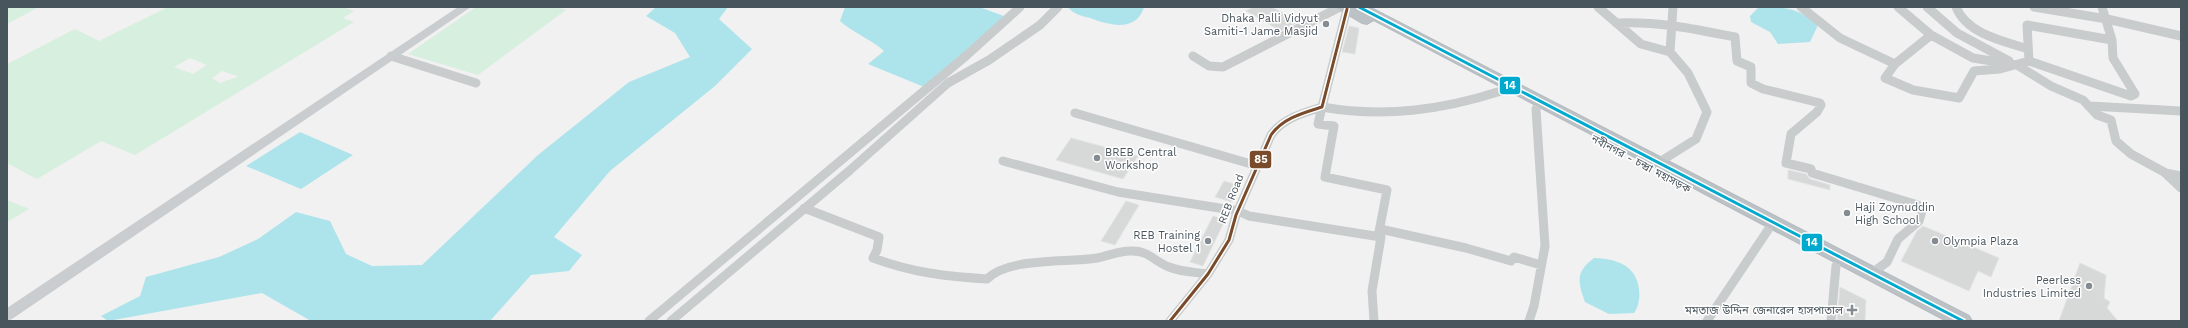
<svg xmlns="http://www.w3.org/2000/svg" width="2188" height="328" font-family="'Work Sans','Noto Sans Bengali',sans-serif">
<rect width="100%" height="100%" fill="#f1f1f1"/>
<path fill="#d7efde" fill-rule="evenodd" d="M7,7h32l-32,17z
M168,7h174l12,4 -11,7 11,4 -219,133 -34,-14 -64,38 -30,-16v-99l68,-35 24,12zM190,58l17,7 -14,9 -19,-7zM222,71l15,5v1l-17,6 -8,-5z
M476,7h80l10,3 -88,65 -70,-21z
M7,200l22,9 -22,13z"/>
<path fill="#ade4eb" d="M656,7h72l-9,12 33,30 -37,37 -105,85 -56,66 28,18 -13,16 -38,4 -41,46h-179l-49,-28 -154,28 -7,-5 39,-20 6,-19 73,-20 39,-18 38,-27 34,9 16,33 26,12 50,-1 116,-110 91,-73 61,-25 -15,-24 -29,-17z
M845,7h134l33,12 -83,70 -61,-25 16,-13c-13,-12 -31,-18 -44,-30z
M1068,7h76c-8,26 -35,18 -54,11 -8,-2 -17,-4 -22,-11z
M1759,7c26,0 38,0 59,18l-8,17 -32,2 -8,-12 -19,-10 -1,-6z
M300,132l53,23 -52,34 -55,-23z
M1594,258c21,1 42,6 45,31 1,8 0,17 -5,24l-25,1 -24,-12c-7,-20 -10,-30 9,-44z"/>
<path fill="#d7d9d9" stroke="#e2e3e4" d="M1253,7h19l26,15 -17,9 -35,-20z
M1349,26l10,2 -4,26 -13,-2z
M1071,138l67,18 -15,23 -67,-19z
M1788,170l18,4 4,5 20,6v5l-42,-11z
M1224,181l17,5 -9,16 -17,-5z
M1126,201l13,4 -24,40 -14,-4z
M1213,216l12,4 -22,46 -13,-4z
M1923,226l76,32 -8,19 -13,-6 -9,20 -68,-30 16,-30z
M2080,263l26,12 -2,23 6,4 -3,6 11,13h-59z
M1840,287l26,13 -1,21h-28z"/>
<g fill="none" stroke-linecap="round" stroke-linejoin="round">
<defs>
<path id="highway" d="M1335,7h34l600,309 3,5h-25l-573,-301 -7,4 -5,-1z"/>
</defs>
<use href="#highway" stroke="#b6bcc0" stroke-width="2"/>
<path stroke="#c8cccd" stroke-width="9" d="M1598,7l43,37 29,8 18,21 19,39 -11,27 -38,24
M1801,7l39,31 55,26 -10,14 28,12 46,8 15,-27 26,-2 29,-8 102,35 4,-2 -22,-36 -1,-18 -10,-33
M1898,7l33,28
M1927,7l30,26 52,28
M1956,7c11,27 47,34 72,42
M2034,7l73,12 74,17
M1616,23c41,-2 79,6 119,14l2,24 14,6v16l12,6 57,14 1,2 -4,7 -26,22 -5,29 25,6 1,4 106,32 4,6 -3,10 -21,18 -11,23 -15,11
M1670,52l3,-45
M391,56l85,27
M1193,56l16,10 14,1 117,-60
M2029,61l-2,-36 85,15
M1895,64l36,-29 42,23 44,7 34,21 32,14 14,15 14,5 5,21 15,13 33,18 17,16
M2090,106l91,5
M1075,113l183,53
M1003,161l115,31 120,19 11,5 132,21 -9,54 2,30
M2165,173l16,3
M804,208l75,29 -2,13 -4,8c41,15 71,18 114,21 22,-22 80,-16 110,-21 11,-2 22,-7 33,-7 19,-1 23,10 39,16 12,5 26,5 39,7
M1380,229l86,19 45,13 3,-4 27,8
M1378,237l9,-47 -62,-13 9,-51 -16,-2 4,-17c62,11 120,3 179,-16
M649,321l318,-266 53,-48
M671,321l178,-150 99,-88 41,-23 51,-35 18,-18
M1170,321l38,-47 21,-34 7,-25 35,-80c12,-17 32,-22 51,-28l25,-98
M1529,321l5,-15 11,-60 -9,-137
M1707,321l61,-91
M1831,321l5,-55"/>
<path fill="#cacdcf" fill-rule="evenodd" d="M458,7h13l-459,312 -5,2v-13z"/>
<use href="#highway" fill="#bbc1c4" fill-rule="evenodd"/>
<defs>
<path id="bus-1" d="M1359,7l604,314"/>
<path id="bus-2" d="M1170,321l38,-47 21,-34 7,-25 35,-80c12,-17 32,-22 51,-28l25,-98"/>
</defs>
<use href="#bus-1" stroke="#fff" stroke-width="6"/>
<use href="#bus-2" stroke="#fff" stroke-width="6"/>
<use href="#bus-1" stroke="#00a9ce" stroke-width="3"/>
<use href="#bus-2" stroke="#7a4b2a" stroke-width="3"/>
</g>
<g fill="#848c91" stroke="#fff" stroke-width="1.5">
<circle cx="1326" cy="24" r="4"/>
<circle cx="1097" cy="158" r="4"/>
<circle cx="1847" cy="213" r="4"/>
<circle cx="1208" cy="241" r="4"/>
<circle cx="1935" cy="241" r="4"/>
<circle cx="2089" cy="286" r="4"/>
<path d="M1850 304h4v4h4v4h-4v4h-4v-4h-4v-4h4z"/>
</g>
<g text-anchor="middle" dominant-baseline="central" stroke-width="3" stroke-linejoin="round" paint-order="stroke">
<g font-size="11" fill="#49555d" stroke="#fff" text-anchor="end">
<text x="1318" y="18">Dhaka Palli Vidyut<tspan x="1318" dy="13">Samiti-1 Jame Masjid</tspan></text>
<text x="1105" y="152" text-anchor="start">BREB Central<tspan x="1105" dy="13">Workshop</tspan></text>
<text x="1855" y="207" text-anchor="start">Haji Zoynuddin<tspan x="1855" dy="13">High School</tspan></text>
<text x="1200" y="235">REB Training<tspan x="1200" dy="13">Hostel 1</tspan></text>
<text x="1943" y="241" text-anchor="start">Olympia Plaza</text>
<text x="2081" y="280">Peerless<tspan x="2081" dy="13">Industries Limited</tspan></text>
<text x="1843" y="310">মমতাজ উদ্দিন জেনারেল হাসপাতাল</text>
</g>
<g font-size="11" fill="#49555d" stroke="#fff">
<text transform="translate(1641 164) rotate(28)">নবীনগর - চন্দ্রা মহাসড়ক</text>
<text transform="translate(1231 199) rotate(-69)">REB Road</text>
</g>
</g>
<g stroke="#fff" stroke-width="1.5">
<rect x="1499" y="76" width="22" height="19" rx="4" fill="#00a9ce"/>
<rect x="1249" y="150" width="23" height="19" rx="4" fill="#7a4b2a"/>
<rect x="1801" y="233" width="22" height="19" rx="4" fill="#00a9ce"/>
</g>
<g font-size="11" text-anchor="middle" font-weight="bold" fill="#fff">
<text x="1510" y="89">14</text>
<text x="1261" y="163">85</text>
<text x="1812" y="246">14</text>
</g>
<rect width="2188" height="328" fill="none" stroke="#49555d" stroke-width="16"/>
</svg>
